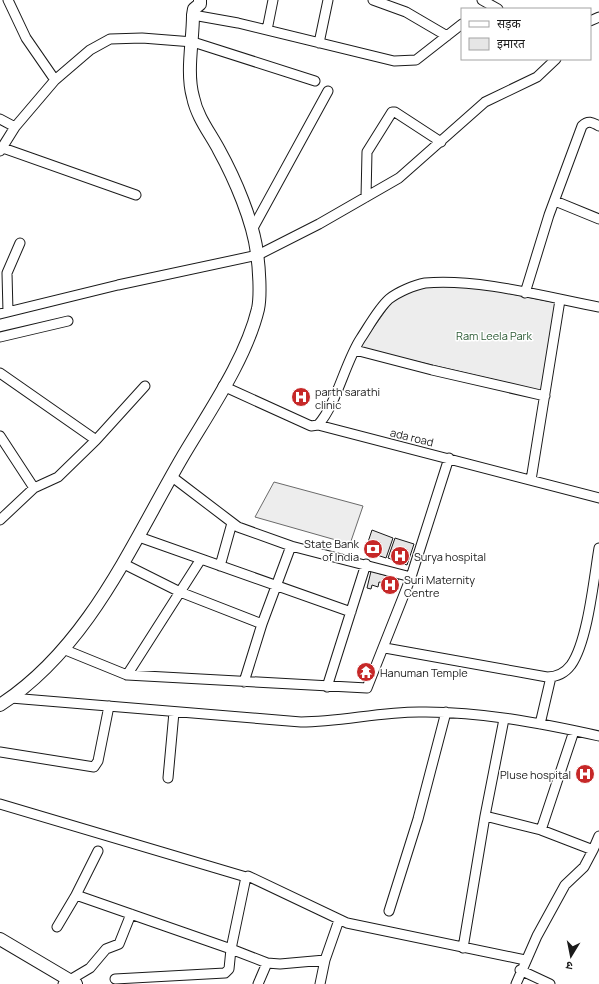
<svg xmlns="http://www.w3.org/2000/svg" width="599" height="984" font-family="Manrope,'Noto Sans Devanagari',sans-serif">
<rect width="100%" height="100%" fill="#fff"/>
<path fill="#ededed" stroke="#6a6a6a" d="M424,284l47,2 86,17 -15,88 -182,-43 4,-7 29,-41z
M274,482l89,24 -13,38 -95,-27z"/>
<path fill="#e6e6e6" stroke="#1a1a1a" d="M372,530l21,8 -7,20 -21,-7z
M395,538l19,6 -7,21 -19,-7z
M372,567l6,2 -1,4 16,4v-4l6,2 -1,6 -4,-1 -2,4 3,1 -2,7 -10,-3 2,-6 -6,-1 -1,5 -6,-2 -1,4 -4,-1z"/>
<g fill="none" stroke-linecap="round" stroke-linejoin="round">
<defs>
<path id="minor" d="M8,0l18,38 29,42
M373,0l33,12 41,24
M482,0l16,9
M193,15l45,8 156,38 22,-1 46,-36
M590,21l9,-4
M267,30l6,-30
M319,43l9,-43
M0,119l15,8
M0,147l136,48
M0,151l15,-24 40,-47 35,-30 20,-11 32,-1 51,4 122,39
M366,197l1,-45 25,-40h3l46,30
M555,201l44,18
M253,228l75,-137
M525,293l24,-78 33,-89c6,-6 10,-4 17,0
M8,312l-1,-39 13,-30
M0,314l118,-29 140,-30 61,-31 80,-46 86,-76 52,-25 19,-18
M0,337l68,-16
M355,350l77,20 113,26
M0,373l96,67
M223,386l88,40 7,-1 281,73
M318,425c19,-21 27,-63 43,-87 8,-12 17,-29 28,-39 9,-7 25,-14 36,-16 52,-5 122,14 174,24
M0,436l34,52
M171,476l67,51 53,19 120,31
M531,480l29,-180
M0,520l34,-32 24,-11 38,-37 49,-54
M139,537l212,75
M124,564l56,28 82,32
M220,566l12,-43
M385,648l162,29c9,0 18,-4 24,-12 17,-24 23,-88 28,-117
M63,649l64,26 240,13 44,-111 38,-119
M127,675l74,-116
M244,682l18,-58 29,-78
M327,687l39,-123
M11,698l290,24c39,0 78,-10 118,-10 59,-1 122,11 180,24
M540,724l11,-47
M0,752l94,15 4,-6 11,-55
M168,778l6,-66
M0,804l246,73
M485,816l56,14 52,20 6,-14
M541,830l33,-99
M98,851l-22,44 155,54 15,-72 2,-1 99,47 178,37
M389,911l29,-92 28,-107
M57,927l19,-32
M463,948l22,-132 19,-97
M520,970l30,14
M115,979l110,-6 4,-4 2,-20 36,14 13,1 45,-4
M63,984l27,-16 16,-19 13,-5 12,-30
M258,984l9,-21
M320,984l5,-24 14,-40
M516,984l21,-48 28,-51 19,-18 9,-17"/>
<path id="major" d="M0,705c89,-58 131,-160 183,-249 26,-44 63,-97 75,-147 3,-14 1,-42 -1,-56 -4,-32 -22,-74 -38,-103 -9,-17 -22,-33 -26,-53 -7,-25 0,-56 0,-82l1,-6 6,-5v-4
M0,939l76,45"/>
</defs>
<use href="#minor" stroke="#1a1a1a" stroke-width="11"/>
<use href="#major" stroke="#1a1a1a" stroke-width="14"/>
<use href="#minor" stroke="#fff" stroke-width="9"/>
<use href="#major" stroke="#fff" stroke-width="12"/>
</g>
<defs>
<symbol id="hospital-disc" viewBox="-11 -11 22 22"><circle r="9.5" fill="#c62828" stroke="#fff"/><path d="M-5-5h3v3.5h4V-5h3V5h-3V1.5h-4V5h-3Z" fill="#fff"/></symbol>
<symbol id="bank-disc" viewBox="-11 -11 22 22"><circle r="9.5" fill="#c62828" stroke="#fff"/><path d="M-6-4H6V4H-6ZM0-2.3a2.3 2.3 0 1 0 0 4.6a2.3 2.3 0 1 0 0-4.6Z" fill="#fff"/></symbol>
<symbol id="temple-disc" viewBox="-11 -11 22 22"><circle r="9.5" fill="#c62828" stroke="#fff"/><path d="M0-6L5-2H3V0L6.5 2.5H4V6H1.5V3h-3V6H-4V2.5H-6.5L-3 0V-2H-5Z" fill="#fff"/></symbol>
</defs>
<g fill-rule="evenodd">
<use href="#hospital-disc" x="290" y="386" width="22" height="22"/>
<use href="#bank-disc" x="362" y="538" width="22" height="22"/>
<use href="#hospital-disc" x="389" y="545" width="22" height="22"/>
<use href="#hospital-disc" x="379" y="574" width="22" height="22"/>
<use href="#temple-disc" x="355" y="661" width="22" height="22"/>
<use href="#hospital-disc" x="574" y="763" width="22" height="22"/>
</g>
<g text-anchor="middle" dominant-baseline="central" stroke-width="3" stroke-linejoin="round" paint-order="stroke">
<g font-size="11" fill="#2b5a34" stroke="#fff">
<text x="494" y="335">Ram Leela Park</text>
</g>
<g font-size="11" fill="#1a1a1a" stroke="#fff" text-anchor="start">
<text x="315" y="391">parth sarathi<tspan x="315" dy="13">clinic</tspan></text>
<text x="359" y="543" text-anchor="end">State Bank<tspan x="359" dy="13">of India</tspan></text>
<text x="414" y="556">Surya hospital</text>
<text x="404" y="579">Suri Maternity<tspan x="404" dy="13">Centre</tspan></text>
<text x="380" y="672">Hanuman Temple</text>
<text x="571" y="774" text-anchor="end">Pluse hospital</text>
</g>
<g font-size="11" fill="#1a1a1a" stroke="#fff">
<text transform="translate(412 437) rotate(14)">ada road</text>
</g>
</g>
<rect x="461" y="8" width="130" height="52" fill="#ffffff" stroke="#a3a3a3"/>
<rect x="469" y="21" width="20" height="6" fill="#ffffff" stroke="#a3a3a3"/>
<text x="497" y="28" font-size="12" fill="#1a1a1a">सड़क</text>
<rect x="469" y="38" width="20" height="12" fill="#e6e6e6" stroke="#a3a3a3"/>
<text x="497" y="48" font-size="12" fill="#1a1a1a">इमारत</text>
<g transform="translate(571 956) rotate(190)" stroke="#ffffff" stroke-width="3" paint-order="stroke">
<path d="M0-3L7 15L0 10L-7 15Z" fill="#1a1a1a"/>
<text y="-6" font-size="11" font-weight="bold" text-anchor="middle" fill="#1a1a1a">उ</text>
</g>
</svg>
